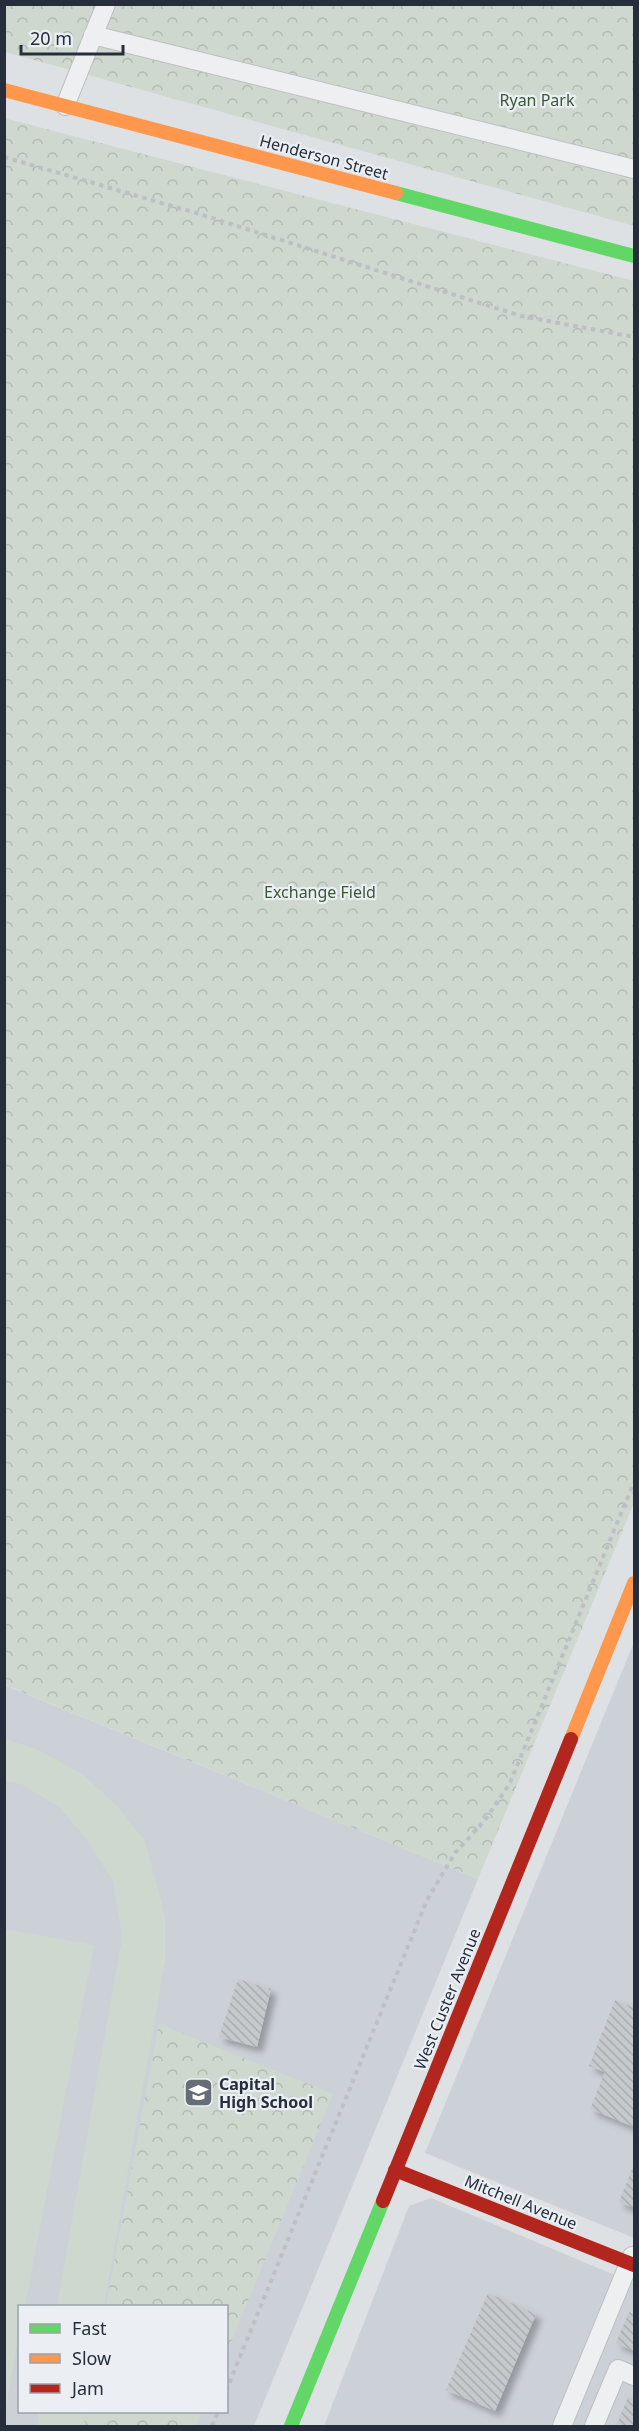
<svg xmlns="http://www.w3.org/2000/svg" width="639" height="2431" font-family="'Noto Sans',sans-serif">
<defs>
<pattern id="park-crowns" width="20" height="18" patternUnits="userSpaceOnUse" patternTransform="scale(1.5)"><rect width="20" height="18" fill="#cfd8cf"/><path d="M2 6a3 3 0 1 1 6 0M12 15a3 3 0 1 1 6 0" fill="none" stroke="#b2bab3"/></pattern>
<pattern id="building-back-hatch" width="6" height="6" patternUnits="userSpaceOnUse" patternTransform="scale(1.5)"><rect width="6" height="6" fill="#c6c9cc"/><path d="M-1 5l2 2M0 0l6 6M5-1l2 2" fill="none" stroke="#aaadb0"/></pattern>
<filter id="shadow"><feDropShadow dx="5.5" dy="5.5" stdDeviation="3" flood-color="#0004"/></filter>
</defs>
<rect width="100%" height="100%" fill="#dee1e4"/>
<path fill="#ccd0d7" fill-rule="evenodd" d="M634,1642v596l-209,-85z
M4,1685l474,194 -224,547h-249zM20,2306h206v106h-206z
M431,2198l203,85v143h-310l85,-220z"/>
<path fill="url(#park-crowns)" d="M4,5h630v221l-629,-174z
M4,118l630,163v1222l-156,376 -473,-194z
M159,2024l174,70 -106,258 -1,-46h-120z
M87,2412h115l-6,14h-112z"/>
<path fill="#cfd8cf" d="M5,1739l34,11 46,26 33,31 27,34 20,75v46l-61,344h-47l65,-368 -9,-57 -27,-42 -27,-32 -38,-23 -16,-3z
M5,1929l89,16 -69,361h-5l-1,28 -14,79z
M39,2412h47l-3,14h-46z"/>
<path fill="url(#building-back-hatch)" filter="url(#shadow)" d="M238,1979l33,10 -14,58 -38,-10z
M615,2000l19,8v119l-44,-18 15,-37 -16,-6z
M634,2164v44l-15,-6z
M488,2293l48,21 -41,97 -49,-21z
M629,2312l5,2v37l-18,-8z
M628,2397l6,3v26h-18z"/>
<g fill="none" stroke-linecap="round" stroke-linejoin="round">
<defs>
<path id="lane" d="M93,35l541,134
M65,106l41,-102
M562,2426l70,-170
M594,2426l24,-57 16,7"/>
</defs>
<use href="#lane" stroke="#bdbfc2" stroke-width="20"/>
<path stroke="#bdbfc4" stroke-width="4" stroke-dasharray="4.5 4.5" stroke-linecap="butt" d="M4,157l192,56 325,103 113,21
M226,2391l201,-491 28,-47 30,-33 25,-37 124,-301
M212,2426l6,-14"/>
<use href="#lane" stroke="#edeff1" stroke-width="18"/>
<path stroke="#63d668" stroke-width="14" d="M396,193l238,63
M291,2426l92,-225"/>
<path stroke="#ff974d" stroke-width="14" d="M4,90l392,103
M571,1739l63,-156"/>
<path stroke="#b3261e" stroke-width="14" d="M395,2170l239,95
M383,2201l188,-462"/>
</g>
<defs>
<symbol id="school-square" viewBox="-11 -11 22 22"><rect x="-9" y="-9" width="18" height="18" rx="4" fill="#666d77" stroke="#ebeff4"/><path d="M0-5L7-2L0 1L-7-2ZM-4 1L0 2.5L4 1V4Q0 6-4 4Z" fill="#fff"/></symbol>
</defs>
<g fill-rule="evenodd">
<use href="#school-square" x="182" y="2076" width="33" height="33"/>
</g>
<g text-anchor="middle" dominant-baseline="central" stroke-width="4.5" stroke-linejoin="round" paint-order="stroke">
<g font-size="16" fill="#3a5833" stroke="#ebeff4">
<text x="537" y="100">Ryan Park</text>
<text x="320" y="892">Exchange Field</text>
</g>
<g font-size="16" fill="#262e3c" stroke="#ebeff4">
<text transform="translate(324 157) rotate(15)">Henderson Street</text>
<text transform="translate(447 1999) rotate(-68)">West Custer Avenue</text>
<text transform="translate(521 2202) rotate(22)">Mitchell Avenue</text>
</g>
<g font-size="16" font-weight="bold" fill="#262e3c" stroke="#ebeff4" text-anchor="start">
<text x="219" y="2084">Capital<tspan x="219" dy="18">High School</tspan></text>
</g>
</g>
<rect width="639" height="2431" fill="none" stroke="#262e3c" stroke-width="12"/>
<rect x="18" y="2305" width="210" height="108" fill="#ebeff4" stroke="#9ca2aa" stroke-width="1.5"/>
<rect x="30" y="2324" width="30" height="9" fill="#63d668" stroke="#9ca2aa" stroke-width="1.5"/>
<text x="72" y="2335" font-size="18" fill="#262e3c">Fast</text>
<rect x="30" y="2354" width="30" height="9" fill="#ff974d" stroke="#9ca2aa" stroke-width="1.5"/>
<text x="72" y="2365" font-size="18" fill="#262e3c">Slow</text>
<rect x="30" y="2384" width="30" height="9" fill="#b3261e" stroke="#9ca2aa" stroke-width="1.5"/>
<text x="72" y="2395" font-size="18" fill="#262e3c">Jam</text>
<path d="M21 45v9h102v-9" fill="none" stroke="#262e3c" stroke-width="3"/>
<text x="30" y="45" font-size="18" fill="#262e3c" stroke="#ebeff4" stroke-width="4.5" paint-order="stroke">20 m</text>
</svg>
